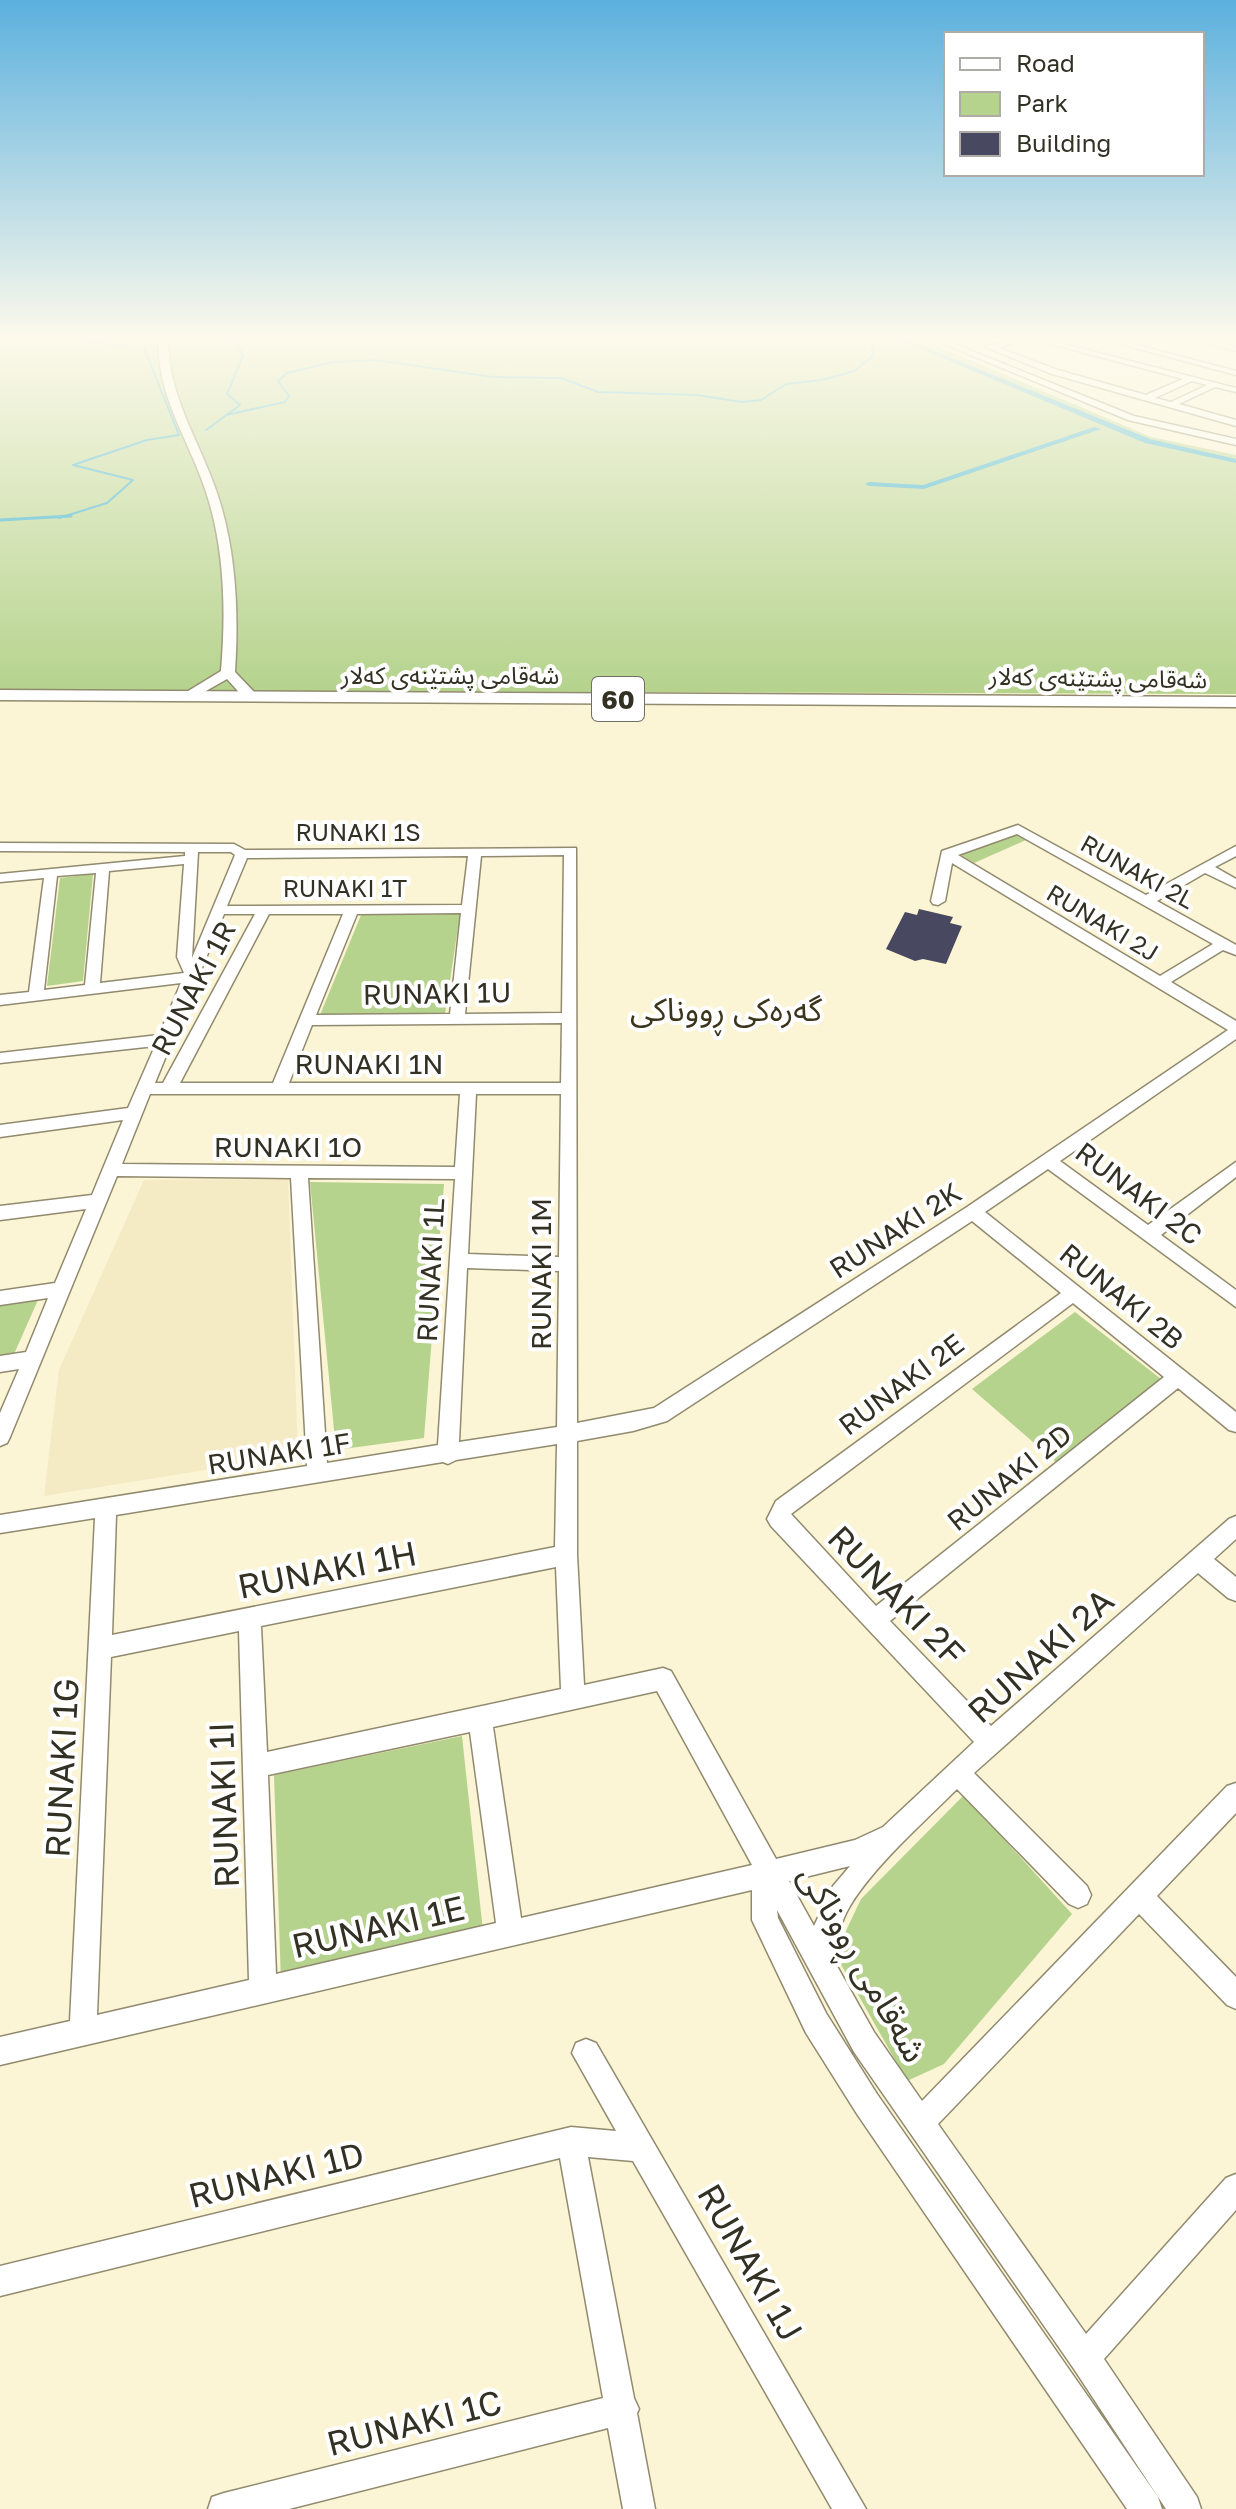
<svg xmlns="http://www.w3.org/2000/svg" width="1236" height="2509" font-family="'Golos Text','Noto Sans Arabic',sans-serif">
<rect width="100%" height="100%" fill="#fbf4d5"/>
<path fill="#f4eac4" d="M288,1179l10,276 -254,41 15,-126 85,-190z"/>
<path fill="#b5d38d" d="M0,339h921l230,98 85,18v239l-1236,-4z
M1015,834l11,6 -52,23 -13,-8z
M93,874l-10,107 -36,5 13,-108z
M460,914l-15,100 -125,1 41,-100z
M310,1182l134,2 -20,254 -88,12z
M38,1300l-24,54 -14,2v-50z
M1075,1312l86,67 -104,84 -85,-74z
M462,1736l21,195 -202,51 -7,-207z
M964,1795l108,119 -128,150 -37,17 -72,-127 26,-55z"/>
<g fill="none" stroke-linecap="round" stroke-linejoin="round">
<path stroke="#29abd0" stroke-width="2" d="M69,339l57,7
M226,415l59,-13 4,-6 -11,-15 9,-8 46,-11 43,-2 117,17 68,1 37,14 99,3 45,7 19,-2 25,-16 36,-4 32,-9 19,-15 -1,-11 12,-2
M206,430l34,-25 -13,-11 16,-38 -6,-12 -11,-5
M59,518l48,-15 26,-23 -60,-15 74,-25 32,-5 -35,-87"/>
<path stroke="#29abd0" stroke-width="3" d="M0,520l71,-4"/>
<path fill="#29abd0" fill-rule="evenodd" d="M897,339h8l245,100 86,20v4l-91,-20z
M1094,427l7,2 -177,60 -55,-3 -4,-2 4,-2 54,3z"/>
</g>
<path fill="#484961" d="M919,909l34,8 -3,6 12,3 -16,38 -23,-5 -8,2 -29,-12 19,-37 12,3z"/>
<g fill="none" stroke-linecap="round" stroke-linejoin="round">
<defs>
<path id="minor" d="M932,339h10l192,77 102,23v6l-108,-25z
M1015,339h11l-27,9 59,22 88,25 37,-16 -151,-40h12l192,49v4l-21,-5 -36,17 57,16v6l-184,-52 -67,-27zM1192,381l15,4 -36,17 -16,-4z
M1102,339h12l122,32v4z
M1190,339h12l34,8v4z
M1018,825l128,70 90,-49v10l-21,11 21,12v9l-31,-15 -48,28 79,44v10l-13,-5 -52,32 65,39v18l-176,122 88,64 88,-63v15l-75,58 75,55v17l-188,-138 -63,43 251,200v20l-7,-2 -51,-42 -288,233 101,105 238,-207 7,-3v23l-22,20 22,18v24l-8,-3 -30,-25 -224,200 113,113 4,9 -4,9 -9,4 -9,-4 -112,-115c-33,33 -84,78 -107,117 -10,16 -13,35 -17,53l41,73 48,69 305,-315 9,-3v30l-79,83 79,81v32l-9,-4 -88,-91 -201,210 148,210 140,-156 10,-4v36l-132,149 93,138 4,12h-35l-92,-140 -220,-317 -77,-142 1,8 48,95 51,81 281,403 4,12h-35l-270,-395 -51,-81 -54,-113v-30l-752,175v-28l70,-16 25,-503 -95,15v-18l307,-49 -16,-288 -174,-2 -107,261 -3,6 -7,3v-33l19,-44 -19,3v-16l26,-4 22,-54 -48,7v-14l55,-8 31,-74 -86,11v-14l92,-11 31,-75 -123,17v-12l128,-17 27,-62 -155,17v-10l159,-18 22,-52 -181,22v-10l29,-3 15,-114 -44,4v-8l185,-18v-4l-185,-1v-8l234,1 11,6 331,-2 1,575 77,-15 313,-201 261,-177 -276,-167 -7,38 -7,4 -5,-1 -2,-3 11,-50zM1017,834l196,110 -53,32 -202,-121zM198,852h33l4,3 -43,103zM564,855l-2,158 -97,1 16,-158zM468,856l-6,49 -235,1 20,-48zM184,864l-7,93 7,16 -84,10 9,-112zM96,873l-11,112 -41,5 13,-114zM461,913l-11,101 -134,1 41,-101zM224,914h31l-92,169h-8zM269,914h74l-70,169h-93zM562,1023l-1,60h-272l23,-58zM150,1094h310l-5,73 -333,-3zM476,1094h85l-2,163 -91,-3zM308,1178l147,1 -17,266 -111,18zM972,1221l89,72 -285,208 -9,18 4,7 203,216 -91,85 -28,13 -79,19 -105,-188 -8,-3 -79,17 -7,-130v-114l56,-10 34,-10zM467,1268l92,3 -2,156 -98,15zM1073,1303l91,74 -288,229 -85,-92zM557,1444l-2,103 -443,88 4,-120 327,-53 5,2 8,-4zM556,1567l5,122 -294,63 -6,-126zM239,1631l10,349 -152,35 14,-358zM657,1691l95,174 -231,53 -28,-191zM470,1732l26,191 -220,51 -8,-199zM850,1866l-17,20 -19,40 -25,-45z
M586,2039l10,4 270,466h-34l-199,-348 -45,-4 46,241 5,11 -2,4 18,96h-32l-15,-81 -319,81h-81l4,-12 12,-4 379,-95 -43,-240 -560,138v-30l571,-139 45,4 -44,-78 4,-10z"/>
<path id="major" d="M159,339h9c0,57 30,99 48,151 20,57 23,122 19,182l21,22v6h-10l-19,-21 -35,20 -12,-3 41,-25c5,-60 4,-124 -16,-182 -17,-51 -49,-94 -46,-150z"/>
<path id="highway" d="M0,690l1236,7v10l-1236,-7z"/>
</defs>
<use href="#minor" stroke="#918a6e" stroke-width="3"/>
<use href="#major" stroke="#918a6e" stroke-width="3"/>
<use href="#highway" stroke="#918a6e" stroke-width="3"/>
<use href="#minor" fill="#fff" fill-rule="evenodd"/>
<use href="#major" fill="#fff" fill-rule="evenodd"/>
<use href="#highway" fill="#fff" fill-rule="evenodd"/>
</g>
<linearGradient id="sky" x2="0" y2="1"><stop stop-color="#5bb0de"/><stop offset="0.49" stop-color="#fdfaec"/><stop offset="1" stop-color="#fdfaec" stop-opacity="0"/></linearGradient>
<rect width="1236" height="690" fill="url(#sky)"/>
<g text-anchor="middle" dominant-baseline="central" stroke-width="8" stroke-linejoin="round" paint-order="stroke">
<g font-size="24" fill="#333024" stroke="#fff">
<text x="450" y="674">شەقامی پشتێنەی کەلار</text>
<text transform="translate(1098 677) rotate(1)">شەقامی پشتێنەی کەلار</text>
<text x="358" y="831">RUNAKI 1S</text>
<text transform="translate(1138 871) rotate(29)">RUNAKI 2L</text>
<text x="345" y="887">RUNAKI 1T</text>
<text transform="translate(1103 922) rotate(31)">RUNAKI 2J</text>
</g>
<rect fill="#fff" stroke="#706e66" stroke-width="2" x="592" y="677" width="52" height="44" rx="6"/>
<g font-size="26" font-weight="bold" fill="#333024">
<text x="618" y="699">60</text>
</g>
<g font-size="28" fill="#333024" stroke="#fff">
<text transform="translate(193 988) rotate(-62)">RUNAKI 1R</text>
<text transform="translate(437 993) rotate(-1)">RUNAKI 1U</text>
<text x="369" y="1063">RUNAKI 1N</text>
<text x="288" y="1146">RUNAKI 1O</text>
<text transform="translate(1139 1193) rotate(37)">RUNAKI 2C</text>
<text transform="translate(895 1230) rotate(-33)">RUNAKI 2K</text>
<text transform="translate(430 1270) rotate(-87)">RUNAKI 1L</text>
<text transform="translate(540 1274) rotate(-90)">RUNAKI 1M</text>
<text transform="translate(1122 1296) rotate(39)">RUNAKI 2B</text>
<text transform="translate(901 1384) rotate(-37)">RUNAKI 2E</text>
<text transform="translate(279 1453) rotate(-9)">RUNAKI 1F</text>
<text transform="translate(1009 1477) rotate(-39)">RUNAKI 2D</text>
</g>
<g font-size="32" fill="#3b351c" stroke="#fff">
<text x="726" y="1009">گەرەکی ڕووناکی</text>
</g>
<g font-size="34" fill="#333024" stroke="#fff">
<text transform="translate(327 1569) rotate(-11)">RUNAKI 1H</text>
<text transform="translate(897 1595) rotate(46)">RUNAKI 2F</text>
<text transform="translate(1040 1655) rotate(-42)">RUNAKI 2A</text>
<text transform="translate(61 1768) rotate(-87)">RUNAKI 1G</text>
<text transform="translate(223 1805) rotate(-92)">RUNAKI 1I</text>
<text transform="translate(378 1926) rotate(-13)">RUNAKI 1E</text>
<text transform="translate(864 1963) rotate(60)">شەقامی ڕووناکی</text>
<text transform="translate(276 2174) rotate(-14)">RUNAKI 1D</text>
<text transform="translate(751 2262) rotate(60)">RUNAKI 1J</text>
<text transform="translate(414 2422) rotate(-14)">RUNAKI 1C</text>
</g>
</g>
<rect x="944" y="32" width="260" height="144" fill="#ffffff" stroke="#adaca7" stroke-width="2"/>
<rect x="960" y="58" width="40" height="12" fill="#ffffff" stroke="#adaca7" stroke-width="2"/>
<text x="1016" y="72" font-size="24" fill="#333024">Road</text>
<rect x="960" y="92" width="40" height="24" fill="#b5d38d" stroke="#adaca7" stroke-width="2"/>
<text x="1016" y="112" font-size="24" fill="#333024">Park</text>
<rect x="960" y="132" width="40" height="24" fill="#484961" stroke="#adaca7" stroke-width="2"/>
<text x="1016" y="152" font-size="24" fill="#333024">Building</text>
</svg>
